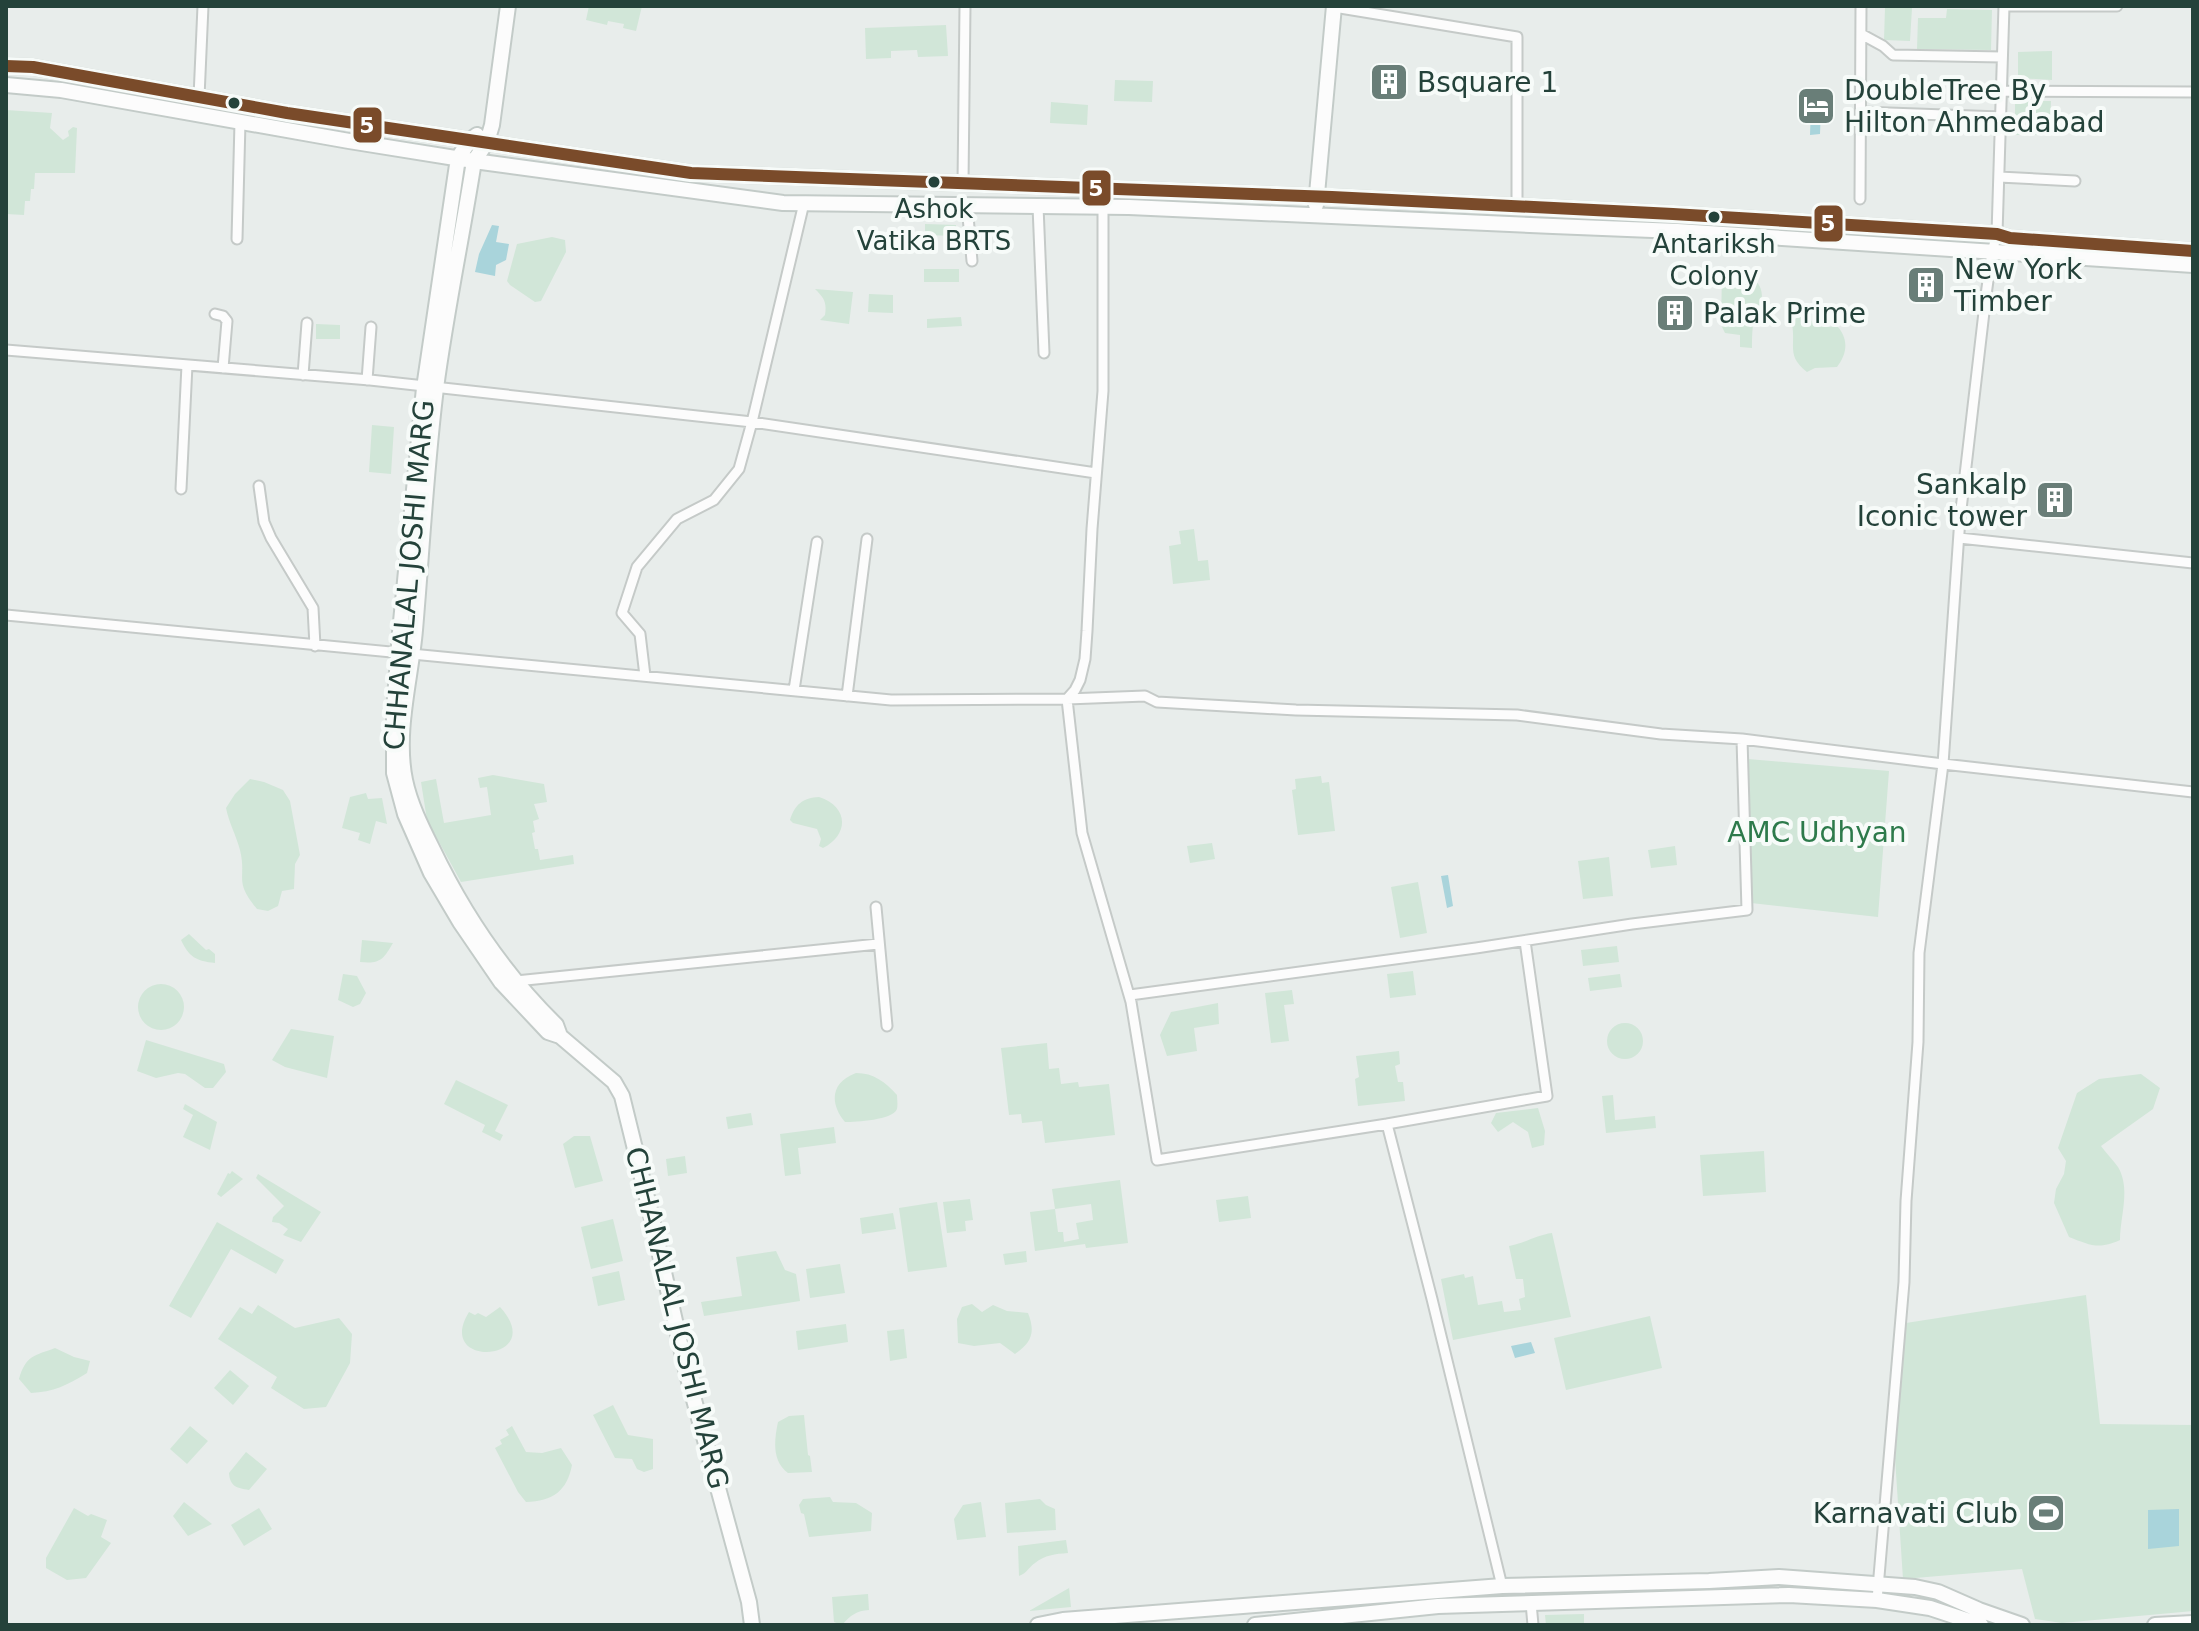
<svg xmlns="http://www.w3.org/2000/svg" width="2199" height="1631" font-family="'DejaVu Sans',sans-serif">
<rect width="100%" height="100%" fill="#e8edeb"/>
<path fill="#d1e6d8" d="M589,6h53l-6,25 -13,-3 1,-4 -16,-3 -1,4 -21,-5z
M1885,8h27l-2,33 -26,-1z
M1947,9l45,1 -1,40 -74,-1 1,-31h28z
M946,25l2,31 -30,1 -1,-7 -26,1v7l-25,1 -1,-31z
M2052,51v29l-34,-2v-26z
M1115,80l38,1 -1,21 -38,-1z
M2015,101h36l-1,34h-35z
M1051,102l37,3 -1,20 -37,-2z
M6,110l46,3 -2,15 13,12 6,-4 -1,-5 5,-4 4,1 -2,45h-40l-1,16h-3l-1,12h-5l-1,14 -18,-1z
M925,224l31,1v11l-31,-1z
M552,237l13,3 1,12 -25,49 -6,1 -25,-17 -3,-4 10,-37z
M924,269h35v13h-35z
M1722,272c20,0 45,5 39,31 -1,4 -4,8 -6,12 -3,11 -3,23 -3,33l-12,-1v-12l-15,-2 -4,-8z
M815,289l38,3 -4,32 -29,-4 5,-5c2,-13 -1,-17 -10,-26z
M869,294l24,1v18l-25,-1z
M961,317l1,9 -35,2v-9z
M1797,317h12l5,8 16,2 5,-3c14,13 13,29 2,43l-22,1 -8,4c-21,-16 -11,-26 -15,-48z
M316,324l24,1v14h-24z
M372,425l22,2 -3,47 -22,-2z
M1194,529l4,32 10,-1 2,20 -37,4 -4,-38 12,-2 -2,-13z
M1748,759l141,12 -11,146 -127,-14z
M493,775l51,9 3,18 -13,2 5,15 -6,2 2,11 -3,1 3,16h3l2,11 33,-5 1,9 -113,18 -34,-62 -6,-38 15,-3 8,44 47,-8 -4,-28 -7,1 -2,-10z
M1321,776l1,7 7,-1 6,49 -37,4 -6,-45 4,-1 -1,-10z
M250,779l14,3 19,8 7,11 10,54 -5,9 -1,25 -12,2 -4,15 -10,5 -11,-2c-24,-29 -10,-30 -17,-59 -4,-15 -11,-27 -14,-42l9,-14z
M366,793l2,6 14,-1 5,26 -11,-3 -6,23 -12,-4 2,-7 -18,-5 8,-31z
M819,797c29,9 31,37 4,51l-4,-2 2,-7 -4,-10 -24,-6 -3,-3c5,-16 13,-22 29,-23z
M1212,843l3,16 -25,4 -3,-17z
M1675,846l2,19 -26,3 -3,-18z
M1609,857l4,39 -30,3 -5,-38z
M1418,882l9,51 -27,5 -9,-51z
M189,934l17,16 3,-1 6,5v9c-19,-2 -26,-6 -34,-23z
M362,940l31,3c-10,17 -13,21 -33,19z
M1617,946l2,16 -36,4 -2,-16z
M1413,971l3,24 -26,3 -3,-24z
M343,974l14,2 9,17 -6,11 -7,3 -15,-7z
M1620,974l2,13 -32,4 -2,-13z
M138 1007a23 23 0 1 1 46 0a23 23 0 1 1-46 0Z
M1292,990l2,14 -10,1 5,36 -18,2 -6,-50z
M1218,1003l1,21 -25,4 3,23 -30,5 -7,-21 11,-23z
M1607 1041a18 18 0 1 1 36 0a18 18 0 1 1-36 0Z
M291,1029l43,7 -7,42 -42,-11 -13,-7z
M146,1040l78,24 2,8 -13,16h-8l-20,-14 -7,-1 -22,5 -19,-7z
M1047,1043l2,26 10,-1 2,16 17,-2 1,5 30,-3 6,51 -70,8 -3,-22 -20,2 -1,-9 -12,1 -8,-67z
M1399,1051l1,13 -5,2 3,16h5l2,19 -47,5 -3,-27 4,-2 -3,-21z
M856,1073c18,0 29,9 41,22 0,4 1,9 0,14 -4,11 -41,13 -52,13 -16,-19 -14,-40 11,-49z
M2141,1074l19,14 -7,21 -52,37c5,7 12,14 17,21 13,22 2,49 2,73 -22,10 -30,5 -51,-3l-15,-34 2,-14 8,-15 2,-13 -8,-13 19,-55 22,-14z
M456,1080l52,25 -13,26 8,4 -3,6 -18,-9 3,-7 -41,-21z
M1613,1095l2,25 40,-4 1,12 -50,5 -4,-37z
M185,1104l32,18 -7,28 -27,-13 10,-22 -10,-6z
M1538,1108l7,23 -1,14 -12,3 -4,-16 -15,-10 -15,10 -7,-9 5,-10z
M751,1113l2,12 -25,4 -2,-12z
M834,1127l2,16 -38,5 3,26 -16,2 -5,-42z
M574,1136h16l13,45 -28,7 -12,-44z
M1764,1151l2,41 -63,4 -3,-41z
M685,1156l2,17 -19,3 -2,-17z
M232,1171l11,8 -22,18 -4,-3 11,-21 2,1z
M258,1174l63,38 -20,30 -18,-7 5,-6 -9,-6 -7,-1 1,-5 11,-11 -28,-28z
M1120,1180l8,63 -42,5 -1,-4 -50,7 -5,-39 25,-3 3,23h5l1,10 15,-3 -3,-16 17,-3 -2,-16 -36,5 -3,-20z
M1248,1196l3,22 -32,4 -3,-22z
M970,1199l3,21 -8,1 1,10 -19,2 -4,-31z
M937,1202l10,65 -39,5 -9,-64z
M893,1213l3,16 -34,5 -2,-16z
M613,1219l10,42 -32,8 -10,-42z
M217,1222l67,38 -8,14 -45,-25 -40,69 -22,-12z
M1552,1233l19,84 -118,23 -12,-61 23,-5 1,4 8,-2 5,29 24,-4 2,11 17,-2 -2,-11 6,-2 -2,-18h-7l-7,-33c16,-3 28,-11 43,-13z
M776,1251l9,19 11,4 4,27 -96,15 -3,-14 41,-6 -6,-39z
M1026,1251l1,11 -22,3 -2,-11z
M840,1264l5,29 -35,5 -4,-29z
M619,1271l6,29 -27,6 -6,-29z
M2086,1295l14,129 93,1v186l-131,12 -27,-4 -13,-50 -119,10 -8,-121 11,-135z
M972,1304l10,8 11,-7 14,6 21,2c8,20 3,30 -13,41l-15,-11 -26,3 -16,-3 -1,-24 5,-12z
M258,1305l37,23 44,-10 13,16 -2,29 -24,44 -22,2 -33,-21 6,-11 -59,-38 22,-32 12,7z
M500,1307c50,55 -67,63 -31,5l6,3 3,-2 8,4z
M1650,1316l12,52 -96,22 -12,-52z
M846,1324l2,18 -50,8 -2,-19z
M904,1329l3,29 -17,3 -3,-30z
M55,1348l19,9 16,4 -3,12c-19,12 -34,19 -56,20l-12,-14c7,-24 15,-23 36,-31z
M230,1370l19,16 -16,19 -19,-17z
M613,1405l15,30 25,4v30l-9,3 -7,-3 -5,-10 -17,-1 -22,-43z
M804,1415l4,40 2,1 2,16 -24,1c-16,-12 -14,-32 -10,-51l11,-6z
M190,1426l18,15 -21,23 -17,-15z
M512,1426l14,26 16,1 19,-5 11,17c-5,26 -19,36 -46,37l-8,-10 -23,-44 7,-4 -2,-4 9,-5 -3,-5z
M246,1452l21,17 -18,21c-13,-2 -19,-4 -20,-17z
M830,1497l3,5 23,1 16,10 -1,18 -62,6 -5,-23 -3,-1 -2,-8 4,-6z
M1040,1499l6,6 9,4 1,21 -49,3 -2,-30z
M184,1502l28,22 -24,12 -15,-20z
M981,1502l5,35 -29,3 -3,-21 9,-14z
M74,1508l14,8 3,-2 16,6 -6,17 10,6 -25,35 -19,2 -21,-12v-10z
M259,1508l13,21 -28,17 -13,-21z
M1066,1540l2,13c-13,1 -23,2 -33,10 -7,5 -8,10 -16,13l-1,-30z
M1069,1587l2,20 -42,4 40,-23z
M868,1594l1,16c-13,1 -18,5 -27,15l-8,-3 -2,-25z
M1584,1614v11h-38l-1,-10z"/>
<path fill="#a9d4db" d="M1811,105l10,1 -1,28 -10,1z
M492,225l7,1 -3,16 13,2 -3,16 -10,5 -1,11 -20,-4 4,-18z
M1448,875l5,31 -6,2 -6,-32z
M1531,1342l4,11 -20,5 -4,-12z
M2179,1509v37l-31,3v-39z"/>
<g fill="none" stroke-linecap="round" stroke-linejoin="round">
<defs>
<path id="street" d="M2004,6h113
M1334,7l183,30v169
M1861,34l22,12 10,9 109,2
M2001,91l192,1
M199,97l4,-91
M1861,112l140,5
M1999,177l76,4
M963,183l2,-177
M1103,188v203l-11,138 -5,102 -2,28 -5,21 -5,10 -8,9 15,134 49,169 26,158 230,-36 45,175 70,287
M1860,199l1,-193
M967,205l5,56
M1038,206l6,147
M237,239l3,-117
M215,314l8,2 4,5 -4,47
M6,350l364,30 382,42 344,51
M303,375l4,-52
M367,380l4,-53
M259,486l5,36 7,16 42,70 2,38
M181,489l6,-124
M1959,538l234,25
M6,615l885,85 176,-1 78,-3 12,6 139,8 221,5 144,19 81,5 201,25 250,28
M645,676l-5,-42 -18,-21 15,-46 40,-48 37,-19 25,-31 13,-47 52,-219
M794,690l23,-148
M847,696l20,-157
M876,907l11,119
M516,981l362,-37
M1130,995l346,-47 156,-24 115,-14 -5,-171
M1387,1124l160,-28 -22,-155
M1877,1600l27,-318 2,-81 12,-159 1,-89 24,-189 17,-246 26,-223 6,-43 5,-18 7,-228
M1531,1603l2,22"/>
<path id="secondary" d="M508,6l-16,119 -5,17 -13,19c-12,76 -28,151 -38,227 -10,80 -14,161 -21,242 -4,48 -20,101 -10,150 5,24 16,46 27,68 31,65 72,126 124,177l4,11 54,46 8,14 27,110 38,168 62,228 3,23
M6,66l27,1 254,46 404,60 641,24 341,17 324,20 13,4 183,13
M6,85l55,5 288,51 125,20 309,42 346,4 424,19 124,5 516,34
M477,135l-7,5 -12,18 -34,230 -24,244 -6,79v62l11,41 26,59 29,49 41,60 47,50 12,4
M1316,205l18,-199
M1038,1625l25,-5 439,-34 207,-5 70,-4 136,10 23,5 41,18 43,15
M1255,1625l183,-19 351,-11 88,5 53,8 51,17
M2155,1625l38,-2"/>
</defs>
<use href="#street" stroke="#c5cac8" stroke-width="13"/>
<use href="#secondary" stroke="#c3cbc8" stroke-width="18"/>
<use href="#street" stroke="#fcfcfc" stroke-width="9"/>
<use href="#secondary" stroke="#fcfcfc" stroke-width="14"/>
<defs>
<path id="bus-1" d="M6,66l27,1 254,46 404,60 641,24 341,17 324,20 13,4 183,13"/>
</defs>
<use href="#bus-1" stroke="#f7fbf9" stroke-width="18"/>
<use href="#bus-1" stroke="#7a4b2a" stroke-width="12"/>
</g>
<defs>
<symbol id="building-square" viewBox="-11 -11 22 22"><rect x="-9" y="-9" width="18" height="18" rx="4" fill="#697e78" stroke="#f7fbf9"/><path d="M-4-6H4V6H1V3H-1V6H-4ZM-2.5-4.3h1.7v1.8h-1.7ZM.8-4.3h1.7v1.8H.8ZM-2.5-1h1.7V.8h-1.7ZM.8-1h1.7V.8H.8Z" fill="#fff"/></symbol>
<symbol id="hotel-square" viewBox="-11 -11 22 22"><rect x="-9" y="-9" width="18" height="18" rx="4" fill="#697e78" stroke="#f7fbf9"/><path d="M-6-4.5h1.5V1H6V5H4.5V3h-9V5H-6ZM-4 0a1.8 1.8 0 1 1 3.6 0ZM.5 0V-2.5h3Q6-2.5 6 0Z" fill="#fff"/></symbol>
<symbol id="stadium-square" viewBox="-11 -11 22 22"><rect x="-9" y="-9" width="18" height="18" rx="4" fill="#697e78" stroke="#f7fbf9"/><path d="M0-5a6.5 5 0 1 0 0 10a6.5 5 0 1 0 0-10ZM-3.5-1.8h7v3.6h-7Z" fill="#fff"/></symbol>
</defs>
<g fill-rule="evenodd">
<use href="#building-square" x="1367" y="60" width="44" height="44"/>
<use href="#hotel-square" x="1794" y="84" width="44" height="44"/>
<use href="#building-square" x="1904" y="263" width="44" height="44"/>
<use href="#building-square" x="1653" y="291" width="44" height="44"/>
<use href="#building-square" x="2033" y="478" width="44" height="44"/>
<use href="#stadium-square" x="2024" y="1491" width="44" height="44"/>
</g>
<g fill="#24423a" stroke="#f7fbf9" stroke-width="3">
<circle cx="234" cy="103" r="7"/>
<circle cx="934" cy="182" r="7"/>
<circle cx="1714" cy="217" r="7"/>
</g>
<g text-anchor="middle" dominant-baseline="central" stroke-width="8" stroke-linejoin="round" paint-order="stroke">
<g font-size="26" fill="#24423a" stroke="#f7fbf9">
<text x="934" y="209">Ashok<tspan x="934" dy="32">Vatika BRTS</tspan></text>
<text x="1714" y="244">Antariksh<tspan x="1714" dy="32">Colony</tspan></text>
</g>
<g font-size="28" fill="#24423a" stroke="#f7fbf9" text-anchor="start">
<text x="1417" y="82">Bsquare 1</text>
<text x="1844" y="90">DoubleTree By<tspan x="1844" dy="32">Hilton Ahmedabad</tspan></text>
<text x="1954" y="269">New York<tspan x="1954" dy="32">Timber</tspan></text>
<text x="1703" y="313">Palak Prime</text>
<text x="2027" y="484" text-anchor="end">Sankalp<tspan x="2027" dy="32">Iconic tower</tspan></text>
<text x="2018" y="1513" text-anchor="end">Karnavati Club</text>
</g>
<g font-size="28" fill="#24423a" stroke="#f7fbf9">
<text transform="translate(409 575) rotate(-85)">CHHANALAL JOSHI MARG</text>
<text transform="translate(677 1318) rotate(76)">CHHANALAL JOSHI MARG</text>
</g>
<g font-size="28" fill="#2d7a4b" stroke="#f7fbf9">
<text x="1817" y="832">AMC Udhyan</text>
</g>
</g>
<g stroke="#f7fbf9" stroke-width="3">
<rect x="352" y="106" width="31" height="38" rx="8" fill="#7a4b2a"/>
<rect x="1081" y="169" width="31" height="38" rx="8" fill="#7a4b2a"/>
<rect x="1813" y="204" width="31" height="39" rx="8" fill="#7a4b2a"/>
</g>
<g font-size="22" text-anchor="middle" font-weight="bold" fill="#fff">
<text x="367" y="133">5</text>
<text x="1096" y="196">5</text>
<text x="1828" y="231">5</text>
</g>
<rect width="2199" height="1631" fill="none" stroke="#24423a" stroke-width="16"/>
</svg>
